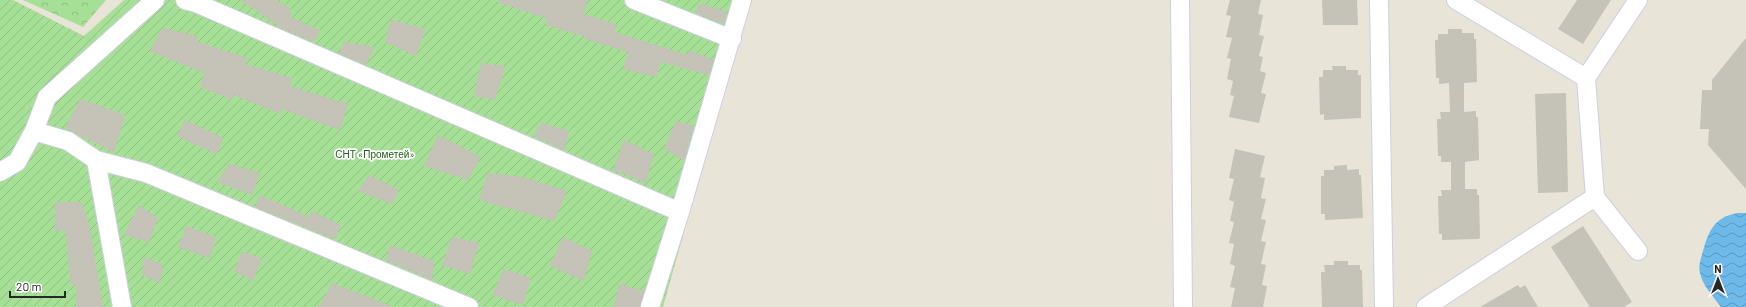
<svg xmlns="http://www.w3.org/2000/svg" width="1746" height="307" font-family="Barlow,sans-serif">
<defs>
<pattern id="forest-crowns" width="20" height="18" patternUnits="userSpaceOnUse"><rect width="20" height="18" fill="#a6df96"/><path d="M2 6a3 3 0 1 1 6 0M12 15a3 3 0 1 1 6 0" fill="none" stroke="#8fbf81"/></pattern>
<pattern id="garden-furrows" width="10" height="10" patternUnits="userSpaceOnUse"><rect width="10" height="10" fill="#a6df96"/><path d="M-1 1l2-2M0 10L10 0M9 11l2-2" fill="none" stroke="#8fbf81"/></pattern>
<pattern id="water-waves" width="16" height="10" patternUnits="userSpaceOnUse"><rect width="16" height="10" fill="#6dbaea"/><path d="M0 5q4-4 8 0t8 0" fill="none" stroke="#5a97be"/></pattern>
</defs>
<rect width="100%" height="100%" fill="#e9e4d8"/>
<path fill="url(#forest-crowns)" d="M23,0h83l-23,27z"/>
<path fill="url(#garden-furrows)" d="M0,0h13l71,36 40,-36h625l-86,307h-663z"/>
<path fill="url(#water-waves)" d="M1737,213h9v94h-25c-7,-10 -19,-22 -21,-34 -2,-8 1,-14 3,-22 6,-21 11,-33 34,-38z"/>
<path fill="#c5c2b7" d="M240,0h36l15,9 -1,8 30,13 -6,12 -31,-13z
M498,0h89l-3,14 33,11 -3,7 74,23 1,-5 25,10 -5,15 -49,-13 -3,15 -34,-8 5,-17 -43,-13 1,-2 -40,-12 1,-6 -49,-17z
M1230,0h31l-3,14 5,1 -4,20 5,1 -5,20 4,1 -3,14 6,2 -5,20 5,1 -7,29 -30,-6 5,-21 -4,-1 3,-14 -6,-2 4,-20 -4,-1 5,-20 -6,-1 5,-21 -5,-1z
M1322,0h35l1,25h-35z
M1577,0h34l-28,44 -25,-15z
M700,3l27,9 -3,12 -29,-11z
M391,20l34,9 -9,27 -31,-14z
M162,28l36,8 -2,5 51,17 -2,6 47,14 -2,8 58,18 -8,26 -58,-21 -2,5 -46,-19 -2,5 -32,-13 4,-14 -54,-22z
M1448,29h14v4h12v6h2l1,43 -13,1v29l12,-1v6h2l1,43 -14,2v27h12v6h2l1,43 -2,1 -36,1v-6h-3l-1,-38h4l-1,-6h10v-28h-10v-6h-3l-1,-37h4l-1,-7h10l-1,-29 -10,1v-6h-3l-1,-38h3v-6h10z
M1746,38v151l-38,-44 1,-16h-9l2,-39h10v-10z
M344,42l31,5 -9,18 -27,-12z
M481,63l24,3 -10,34 -21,-4z
M1332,66h14v4h12v5h3v43l-37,2v-6l-4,1 -1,-38h4v-7h10z
M1566,93l2,99 -30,1 -3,-99z
M80,99l45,16 -11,37 -49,-24z
M185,120l38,18 -6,16 -40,-18z
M676,121l18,5 -10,35 -20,-13z
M541,123l28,8 -5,19 -30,-14z
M438,135l43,22 -13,23 -44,-14z
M624,140l30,14 -8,29 -33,-13z
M1235,149l30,7 -5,21 5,1 -4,20 5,1 -5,20 5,1 -5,21 5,1 -5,22 5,1 -4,20 5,1 -4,21h-32l4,-19 -5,-1 5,-21 -5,-2 4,-20 -5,-1 5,-21 -4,-1 4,-19 -5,-2 5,-21 -5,-1z
M229,164l31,9 -8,22 -35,-13z
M1347,165v5l12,-1v6h2l2,43 -38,2v-6h-4v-38h3v-6h10v-4z
M488,173l34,4 45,14 -13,30 -75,-21z
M369,175l30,15 -7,14 -34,-13z
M260,195l47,21 -4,8 9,-13 29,14 -6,14 -80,-32z
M55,202h26l9,26 13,79h-27v-22h-5l-6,-55 -10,2z
M139,205l19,13 -9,24 -25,-7z
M186,226l30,11 -6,21 -32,-11z
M1583,226l49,76 -8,5h-34l-39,-60z
M452,237l27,6 -9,31 -28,-9z
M563,237l29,14 -8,30 -34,-15z
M390,245l44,16 -2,19 -46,-20z
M242,251l20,8 -9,22 -19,-10z
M144,257l19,8 -3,18 -18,-8z
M1334,261h14v4h12v5h2l1,37h-41l-1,-35h4l-1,-7h10z
M504,269l27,9 -8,27 -31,-10z
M332,283l59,23v1h-72z
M619,284l25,7 -4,16h-26z
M1518,285l2,3 5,-3 13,22h-58z"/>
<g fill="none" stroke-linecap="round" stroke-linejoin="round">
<defs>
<path id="street" d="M185,0l11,3 484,209
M634,0l98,39
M1180,0l3,307
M1379,0l5,307
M1586,78l52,-78
M34,131l34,10 28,19 26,147
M96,160l50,13 323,134
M0,172l17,-10 17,-31 13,-34 108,-97
M1595,197l43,54
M650,307l30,-95 62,-212
M1426,307l169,-110 -9,-119 -130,-78"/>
</defs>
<use href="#street" stroke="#cecfe0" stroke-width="20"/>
<use href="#street" stroke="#fff" stroke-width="18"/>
</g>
<g text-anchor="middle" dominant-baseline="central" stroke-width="3.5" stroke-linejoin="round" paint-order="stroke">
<g font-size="10" fill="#21601b" stroke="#fff">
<text x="375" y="154">СНТ «Прометей»</text>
</g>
</g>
<g transform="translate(1718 279)" stroke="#ffffff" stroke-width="3" paint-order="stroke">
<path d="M0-3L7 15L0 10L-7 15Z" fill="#272727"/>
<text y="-6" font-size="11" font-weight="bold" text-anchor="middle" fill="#272727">N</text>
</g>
<path d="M10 291v6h55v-6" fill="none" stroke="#272727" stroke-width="2"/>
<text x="16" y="291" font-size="12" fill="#272727" stroke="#ffffff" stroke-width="3" paint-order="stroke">20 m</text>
</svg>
